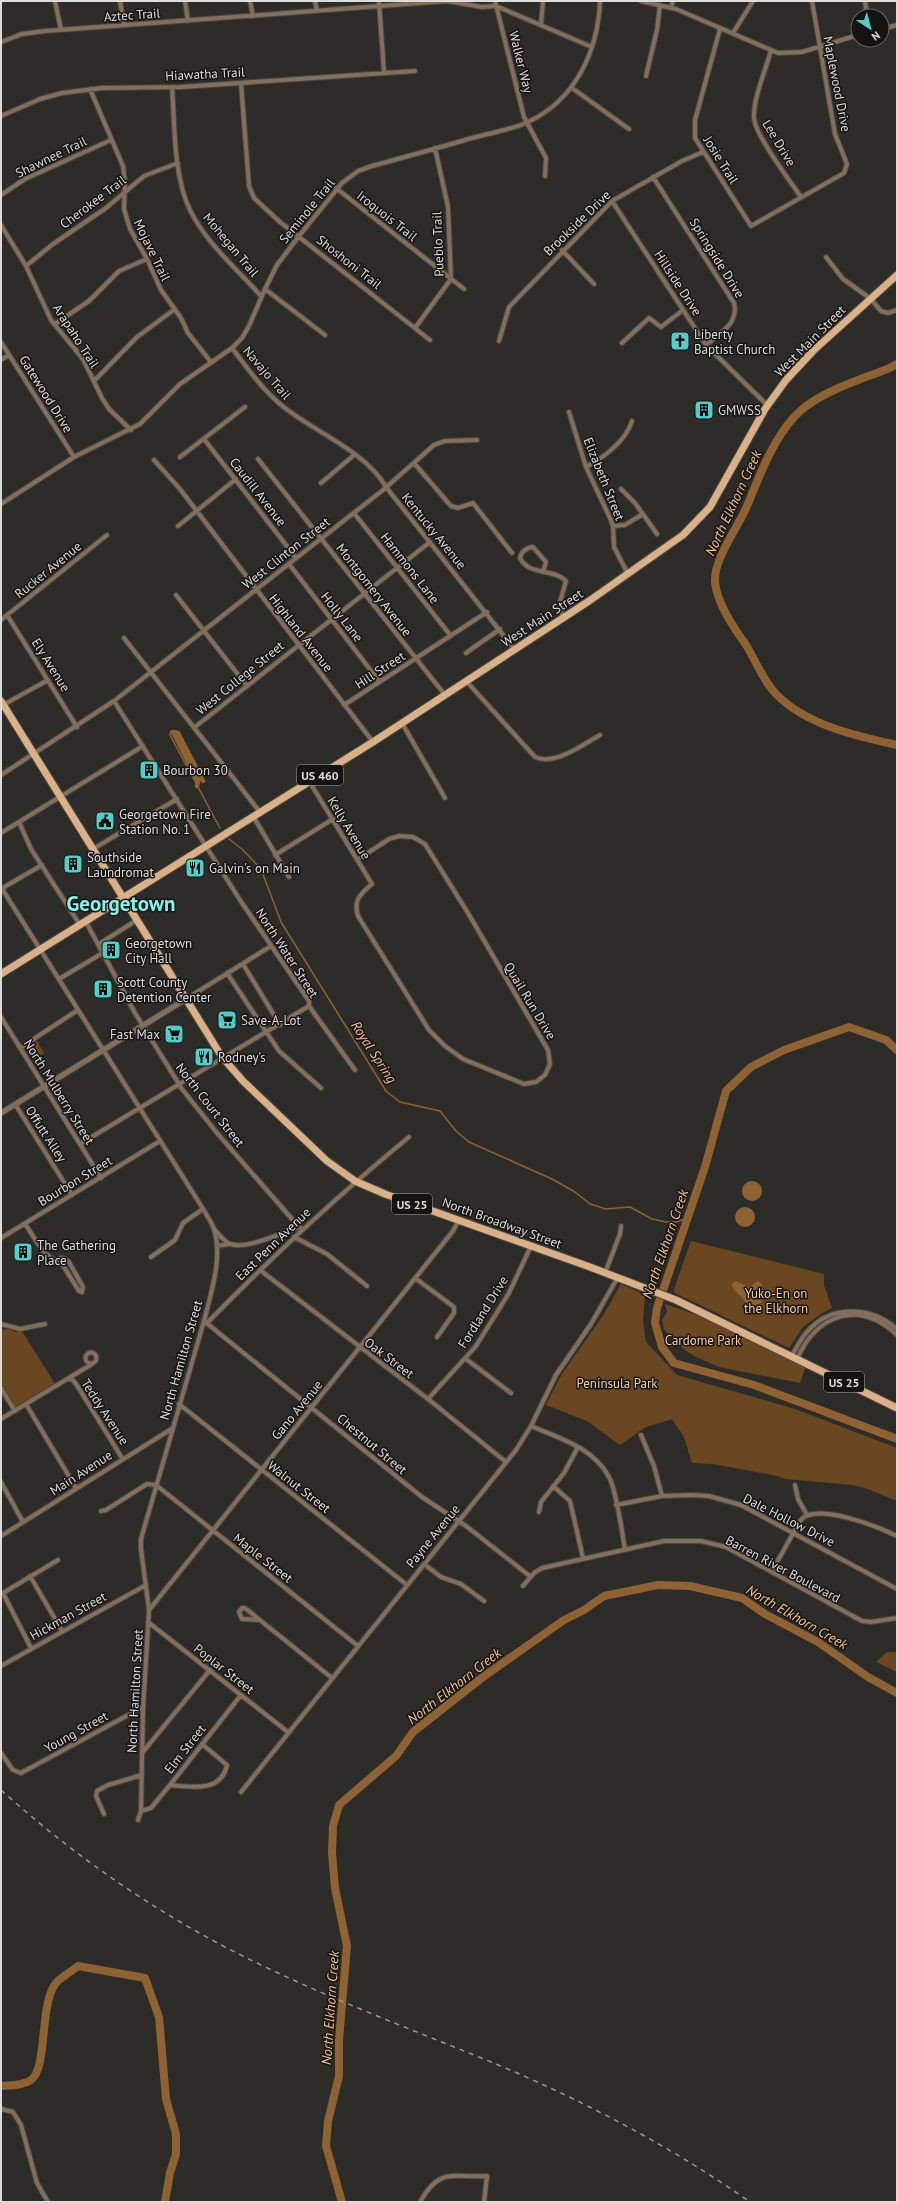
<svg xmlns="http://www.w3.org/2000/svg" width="898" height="2203" font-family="'PT Sans',sans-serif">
<rect width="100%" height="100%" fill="#2e2c29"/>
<path fill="#6b4721" d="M37,1041l7,12 -11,7 -7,-12z
M691,1241l133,33v11l8,23 -10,5 -19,14 -14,21 -116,-56z
M621,1284l24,11 -2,27 3,20 31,33 118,34 102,39v53l-32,-13 -13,-3 -66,-6 -8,-3 -65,-12 -21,-1 -8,-26 -12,-18 -26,8 -26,18 -33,-24 -41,-16 16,-31 42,-60z
M665,1304l29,10 112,52 -6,17 -81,-16 -25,-11 -20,-14 -10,-13 -2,-9 5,-8z
M10,1329l4,3 8,-1 33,53 -44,25 -10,-14v-65z
M887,1652h10v20l-21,-10z"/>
<path fill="#8e6233" d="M742 1191a10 10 0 1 1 20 0a10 10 0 1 1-20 0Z
M735 1217a10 10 0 1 1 20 0a10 10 0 1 1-20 0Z
M736,1281l13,6 9,-6 4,3 -3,6 3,12 -11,6 -18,-20 -1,-4z"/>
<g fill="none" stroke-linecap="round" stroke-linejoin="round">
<path stroke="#8e6233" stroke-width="1.5" d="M171,731l-1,4 50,93
M229,839l13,10 19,20 20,53 105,169 14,11 40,9 16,20 13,11 83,37 23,13 15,12 16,5 24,-2 22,12 14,3h10l12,-4"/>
<path stroke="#8e6233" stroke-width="4.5" d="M197,786l1,-5 -25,-49 5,1 25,48"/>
<path stroke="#8e6233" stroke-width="8" d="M897,364c-13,8 -25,10 -39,16 -21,8 -47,19 -63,36 -23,25 -35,59 -48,90 -9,22 -34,53 -32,77 3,22 19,45 31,62 10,16 17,36 30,49 30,31 80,42 121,51
M897,1050l-11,-10 -37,-13 -65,23 -33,17 -25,24 -21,76 -48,141 -2,15 7,24 12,16 80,22 143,54
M1,2086c10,-1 21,0 30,-6 17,-12 8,-76 25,-97 5,-6 15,-11 22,-17l67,12 14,39 7,82 10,35v20l-6,19 -5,29
M342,2202l-16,-56 2,-25 11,-45v-36l8,-94 -12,-58 -3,-35 1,-27 6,-21 57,-49 17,-24 70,-55 81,-57 20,-10 20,-14 54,-11 32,1 52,12 23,16 53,28 50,35 29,16"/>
<defs>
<path id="minor" d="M55,1l6,29
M120,1l4,24
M185,1l3,20
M250,1l3,15
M315,1l2,10
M379,1l5,72
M495,1l29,116 22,41 -1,18
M641,1l35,8 102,44 24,-1 56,-17
M865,1l2,15
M671,8l2,-7
M541,25l2,-24
M720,29l-25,91v18l56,88 93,-53 3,-9 -12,-30 -23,-133
M882,29l15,-4
M733,33l20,-32
M1,42l21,-8 23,-3 402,-30 35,6 14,-1 96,41
M771,50c-5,20 -18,48 -17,68 1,17 36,63 47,79
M646,76l11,-46 3,-25
M241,83l8,103 5,12 26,24 150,118
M172,87c3,38 1,88 18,123 16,33 47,59 71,86
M572,88l57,41
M90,89l33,77 2,16 -1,27 6,20 17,30 14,31 20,28 7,15 23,29
M1,116l39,-17 22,-6 40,-5 79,-1 234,-16
M653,177l81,126c5,21 -14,30 -28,42
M336,188l128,101
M1,195l24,-16 86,-39
M612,201l94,144 61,60
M1,225l25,41 25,54 32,39 19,39 7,11 22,21
M562,250l32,34
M826,257l17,22 28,20 10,12 7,2 9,-3
M26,266l27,-22 53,-36 38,-32 34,-13
M265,289l60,46
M55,324l34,-23 30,-30 28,-12
M415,328l36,-49 -3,-72 -13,-59
M499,341l10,-34 103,-106 70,-40 21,-9
M1,342l73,115
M622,343l27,-25 12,9 22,-17
M232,348c16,21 32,44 53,60 32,25 81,44 101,79l129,163
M1,360l8,-5
M94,381l43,-44 38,-28
M569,412l17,55 24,51 3,8 1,21 14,27
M204,439l92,119
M180,457l65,-50
M258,459l187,236
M154,460l26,29 193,253
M414,463l37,43 7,2 15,-5 39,50
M586,467c17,-9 40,-26 46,-46
M321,483l33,-28
M621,489l14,14 22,31
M1,504l73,-47 66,-33 40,-40 52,-36 10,-10 7,-12 16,-37 12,-24 22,-29 43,-53 16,-12 14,-5c33,-9 66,-18 100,-28 18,-5 39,-8 56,-16 47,-22 70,-70 72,-121
M354,513l97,123
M178,526l58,-47
M613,526l12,-1 18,-11
M289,564l90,117
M543,572l3,-10 -13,-15c-6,0 -12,5 -13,11 9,18 33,10 46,23l-8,28 6,7
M176,595l71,91
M7,615l70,112
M1,620l106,-85
M124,638l136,174
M466,653l34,-24
M467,682l68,75c20,9 47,-12 65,-22
M114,701l126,199 69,101v5l46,64
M3,705l45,-25
M344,705l143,-93
M402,723l43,75
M195,727l235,-185
M1,775l113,-74 269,-211 51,-45 11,-4 32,-1
M309,781l63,103c-12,10 -19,17 -14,32l71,114 16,16 18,13 61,25 12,-2 9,-7 5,-11 -2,-14 -80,-137 -43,-69 -12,-7 -14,-1 -10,3 -32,21
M253,816l36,61
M19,822l12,27 49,76
M1,833l142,-87
M93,849l84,-50
M275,855l58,-36
M1,887l204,325c3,6 7,11 9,17 9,29 -3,64 -10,92l-63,218v10l8,61 -6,100 -2,101 -3,9
M1,891l5,-5 36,-21
M86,922l49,91 47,76 35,44 82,94
M99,944l38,-24
M243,964l37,61
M227,973l52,78 42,37
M59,979l42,-25
M186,999l85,-53
M1,1017l100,161
M20,1048l58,-38
M15,1104l57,91
M80,1144l229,-138
M25,1224c7,9 20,36 32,36
M214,1229c4,4 10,13 16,15 18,6 52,-12 70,-17
M294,1237l33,17 40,32
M1,1238l159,-97
M217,1246l12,-2
M151,1257l24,-17 8,-17 20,-14
M60,1258h3l6,4 14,25 -1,5 -3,-1 -17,-27 -5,-4z
M260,1270l168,129 78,63
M605,1273l15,-39 1,-8
M415,1278l39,29v6l-17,24
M204,1321l218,176 44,29 65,51
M207,1323c64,-65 131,-128 202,-186
M1,1324l19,5 25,-5
M85.5 1358a5.5 5.5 0 1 1 11 0a5.5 5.5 0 1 1-11 0Z
M791,1357c5,-8 9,-17 15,-24 24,-29 65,-27 91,-4
M466,1359l45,34
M797,1359c20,-45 62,-60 100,-24
M69,1379l4,1 5,7 44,71
M1,1388l14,23
M428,1399l48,-53 33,-53 22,-47
M26,1404l50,84
M179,1404l228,181
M1,1419l91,-55
M531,1426c28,12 63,22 78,51 8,15 13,55 16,73
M641,1435l13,31 8,30
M1,1482l22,40
M795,1485l3,14 9,16
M553,1486l17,15 13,57
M616,1505l46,-9 29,-1 18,1 32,9 156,84
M101,1511l5,-1 41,-26 9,1 202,161
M539,1512l2,-10 23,-29 14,-26
M1,1536l172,-108
M424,1564l17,13 20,7 23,17
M772,1571l28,-50c14,-20 79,6 97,15
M30,1576l32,55
M523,1586l11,-13 8,-5 122,-27h37l25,6 136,74 9,1 26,-4
M149,1610l304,-379 6,-11
M259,1620l-17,-1 -3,-7 3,-4h3l87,70
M148,1622l140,110
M31,1648l-28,-55 55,-33
M1,1666l145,-81
M1,1753l12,17 8,3 122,-66
M142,1753l68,-83
M170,1785c22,2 51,8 57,-20l-25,-21
M241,1792l275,-342 15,-24 25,-51 35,-51 27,-47
M141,1811l10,-3 19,-23 71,-90
M104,1814l-8,-18 1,-5 11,-6 34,-10
M1,2109l12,3 8,13 16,58 11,19
M420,2202c20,-36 34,-24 67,-26l-3,26"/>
<path id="tertiary" d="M1,1113l185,-114"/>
<path id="primary" d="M1,701l221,356 21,24 84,80 28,20 30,13 205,73 86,33 221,108
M1,974l372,-232 216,-141 94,-66 27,-28 55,-98 21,-29 28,-30 83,-75"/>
</defs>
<use href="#minor" stroke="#4a4845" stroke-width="6"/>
<use href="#tertiary" stroke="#4a4845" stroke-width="7"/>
<use href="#primary" stroke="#4a4845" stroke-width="9"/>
<use href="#minor" stroke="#836e5b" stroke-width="4"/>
<use href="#tertiary" stroke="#836e5b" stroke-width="5"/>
<use href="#primary" stroke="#d9b087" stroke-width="7"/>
<path stroke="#9c9a98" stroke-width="1.5" stroke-dasharray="5 5" stroke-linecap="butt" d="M1,1790c69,62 144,115 226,158 87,45 179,79 269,116 88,37 176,83 254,138"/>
</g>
<defs>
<symbol id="church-square" viewBox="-11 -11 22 22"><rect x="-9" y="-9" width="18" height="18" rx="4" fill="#53cdc9" stroke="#161413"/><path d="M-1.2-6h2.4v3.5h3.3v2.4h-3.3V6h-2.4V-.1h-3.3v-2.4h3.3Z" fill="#111"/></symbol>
<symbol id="building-square" viewBox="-11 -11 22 22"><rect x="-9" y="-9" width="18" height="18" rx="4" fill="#53cdc9" stroke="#161413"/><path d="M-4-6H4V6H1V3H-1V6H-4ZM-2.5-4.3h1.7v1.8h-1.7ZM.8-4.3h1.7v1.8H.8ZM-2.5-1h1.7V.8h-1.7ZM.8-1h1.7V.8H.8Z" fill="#111"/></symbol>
<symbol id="civic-square" viewBox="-11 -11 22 22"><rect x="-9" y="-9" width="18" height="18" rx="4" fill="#53cdc9" stroke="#161413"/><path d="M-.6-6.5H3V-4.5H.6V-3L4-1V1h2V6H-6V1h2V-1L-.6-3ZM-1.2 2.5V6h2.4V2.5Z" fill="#111"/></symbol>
<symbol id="restaurant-square" viewBox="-11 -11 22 22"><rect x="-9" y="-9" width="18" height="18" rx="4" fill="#53cdc9" stroke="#161413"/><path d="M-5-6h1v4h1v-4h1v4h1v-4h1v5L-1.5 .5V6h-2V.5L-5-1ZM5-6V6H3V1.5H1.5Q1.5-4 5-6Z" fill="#111"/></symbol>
<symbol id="supermarket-square" viewBox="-11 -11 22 22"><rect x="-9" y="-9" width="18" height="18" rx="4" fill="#53cdc9" stroke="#161413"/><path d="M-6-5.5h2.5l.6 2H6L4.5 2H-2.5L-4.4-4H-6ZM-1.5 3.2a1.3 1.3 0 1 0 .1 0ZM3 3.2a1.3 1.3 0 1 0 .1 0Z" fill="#111"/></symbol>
</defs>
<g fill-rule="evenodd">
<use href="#church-square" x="669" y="330" width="22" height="22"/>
<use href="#building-square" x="693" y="399" width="22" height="22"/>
<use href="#building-square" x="138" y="759" width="22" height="22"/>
<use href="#civic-square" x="94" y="810" width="22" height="22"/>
<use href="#building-square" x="62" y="853" width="22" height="22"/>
<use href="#restaurant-square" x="184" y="857" width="22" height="22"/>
<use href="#building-square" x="100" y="939" width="22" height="22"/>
<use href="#building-square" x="92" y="978" width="22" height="22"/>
<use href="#supermarket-square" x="216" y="1009" width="22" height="22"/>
<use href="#supermarket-square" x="163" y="1023" width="22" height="22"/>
<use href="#restaurant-square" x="193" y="1046" width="22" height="22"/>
<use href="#building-square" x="12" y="1241" width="22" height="22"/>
</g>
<g text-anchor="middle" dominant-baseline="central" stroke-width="3" stroke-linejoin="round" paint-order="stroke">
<g fill="#161413" stroke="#a3a19f" stroke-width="1">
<rect x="297" y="765" width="46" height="20" rx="3"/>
<rect x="392" y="1194" width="40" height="20" rx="3"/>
<rect x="824" y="1372" width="40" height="20" rx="3"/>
</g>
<g font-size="12" font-weight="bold" fill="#dfdddb">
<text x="320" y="775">US 460</text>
<text x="412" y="1204">US 25</text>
<text x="844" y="1382">US 25</text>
</g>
<g font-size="13" fill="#dfdddb" stroke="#161413">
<text transform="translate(132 15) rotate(-4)">Aztec Trail</text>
<text transform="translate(521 62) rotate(76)">Walker Way</text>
<text transform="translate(205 74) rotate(-3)">Hiawatha Trail</text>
<text transform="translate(837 84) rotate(79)">Maplewood Drive</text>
<text transform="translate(779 143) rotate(59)">Lee Drive</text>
<text transform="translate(51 157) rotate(-26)">Shawnee Trail</text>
<text transform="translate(721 160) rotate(58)">Josie Trail</text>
<text transform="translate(93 202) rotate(-37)">Cherokee Trail</text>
<text transform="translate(307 211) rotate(-51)">Seminole Trail</text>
<text transform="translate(387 216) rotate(38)">Iroquois Trail</text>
<text transform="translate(577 223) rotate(-44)">Brookside Drive</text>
<text transform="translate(438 244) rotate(-92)">Pueblo Trail</text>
<text transform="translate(231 245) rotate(50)">Mohegan Trail</text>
<text transform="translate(152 250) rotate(64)">Mojave Trail</text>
<text transform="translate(717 258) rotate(58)">Springside Drive</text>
<text transform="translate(349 262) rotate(38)">Shoshoni Trail</text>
<text transform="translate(678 283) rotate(57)">Hillside Drive</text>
<text transform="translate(76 336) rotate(57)">Arapaho Trail</text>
<text transform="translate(810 341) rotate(-45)">West Main Street</text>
<text transform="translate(267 373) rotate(49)">Navajo Trail</text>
<text transform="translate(46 394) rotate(58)">Gatewood Drive</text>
<text transform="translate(604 479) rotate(68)">Elizabeth Street</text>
<text transform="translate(258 492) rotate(52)">Caudill Avenue</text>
<text transform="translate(434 531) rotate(51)">Kentucky Avenue</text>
<text transform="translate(286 553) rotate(-38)">West Clinton Street</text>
<text transform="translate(410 568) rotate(52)">Hammons Lane</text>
<text transform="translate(48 570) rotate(-39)">Rucker Avenue</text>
<text transform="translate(374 590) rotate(52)">Montgomery Avenue</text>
<text transform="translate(342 617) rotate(52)">Holly Lane</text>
<text transform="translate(542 618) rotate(-33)">West Main Street</text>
<text transform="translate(301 633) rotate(52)">Highland Avenue</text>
<text transform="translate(51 665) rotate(58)">Ely Avenue</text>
<text transform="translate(380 670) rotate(-33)">Hill Street</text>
<text transform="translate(240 678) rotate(-39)">West College Street</text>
<text transform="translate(349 828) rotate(59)">Kelly Avenue</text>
<text transform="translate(287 953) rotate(57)">North Water Street</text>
<text transform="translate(530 1001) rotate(59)">Quail Run Drive</text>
<text transform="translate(59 1092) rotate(58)">North Mulberry Street</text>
<text transform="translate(210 1105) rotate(52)">North Court Street</text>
<text transform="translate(46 1134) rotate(57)">Offutt Alley</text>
<text transform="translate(75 1181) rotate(-31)">Bourbon Street</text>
<text transform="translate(502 1223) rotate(20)">North Broadway Street</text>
<text transform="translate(273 1244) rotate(-44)">East Penn Avenue</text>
<text transform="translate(483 1312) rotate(-58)">Fordland Drive</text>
<text transform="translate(389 1358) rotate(37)">Oak Street</text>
<text transform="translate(181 1360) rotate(-74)">North Hamilton Street</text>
<text transform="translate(297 1410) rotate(-51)">Gano Avenue</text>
<text transform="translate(105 1412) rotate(57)">Teddy Avenue</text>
<text transform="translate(372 1444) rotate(40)">Chestnut Street</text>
<text transform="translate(81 1473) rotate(-33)">Main Avenue</text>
<text transform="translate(299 1487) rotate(38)">Walnut Street</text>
<text transform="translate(789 1520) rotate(27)">Dale Hollow Drive</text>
<text transform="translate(433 1536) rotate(-51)">Payne Avenue</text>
<text transform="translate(263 1558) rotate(38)">Maple Street</text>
<text transform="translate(783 1569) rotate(28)">Barren River Boulevard</text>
<text transform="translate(68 1616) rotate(-29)">Hickman Street</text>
<text transform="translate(224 1669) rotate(38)">Poplar Street</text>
<text transform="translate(135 1691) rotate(-87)">North Hamilton Street</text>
<text transform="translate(76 1732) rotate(-29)">Young Street</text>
<text transform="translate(185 1749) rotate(-52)">Elm Street</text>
</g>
<g font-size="13" fill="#dfdddb" stroke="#161413" text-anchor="start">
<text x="694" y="334">Liberty<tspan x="694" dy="15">Baptist Church</tspan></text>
<text x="718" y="410">GMWSS</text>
<text x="163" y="770">Bourbon 30</text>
<text x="119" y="814">Georgetown Fire<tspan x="119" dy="15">Station No. 1</tspan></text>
<text x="87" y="857">Southside<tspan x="87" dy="15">Laundromat</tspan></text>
<text x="209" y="868">Galvin's on Main</text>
<text x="125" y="943">Georgetown<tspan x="125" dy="15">City Hall</tspan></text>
<text x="117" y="982">Scott County<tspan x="117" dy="15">Detention Center</tspan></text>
<text x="241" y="1020">Save-A-Lot</text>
<text x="160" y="1034" text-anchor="end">Fast Max</text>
<text x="218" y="1057">Rodney’s</text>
<text x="37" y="1245">The Gathering<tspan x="37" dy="15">Place</tspan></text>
</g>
<g font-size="13" fill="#f6cda6" stroke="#161413">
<text x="776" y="1293">Yuko-En on<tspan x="776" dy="15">the Elkhorn</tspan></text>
<text x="703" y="1340">Cardome Park</text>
<text x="617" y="1383">Peninsula Park</text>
</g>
<g font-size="14" font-style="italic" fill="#fac48f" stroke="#161413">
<text transform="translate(733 503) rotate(-65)">North Elkhorn Creek</text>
<text transform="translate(374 1052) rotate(57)">Royal Spring</text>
<text transform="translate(665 1244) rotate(-71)">North Elkhorn Creek</text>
<text transform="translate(797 1617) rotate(30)">North Elkhorn Creek</text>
<text transform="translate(454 1686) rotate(-38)">North Elkhorn Creek</text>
<text transform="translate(330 2008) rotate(-86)">North Elkhorn Creek</text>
</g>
<g font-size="21" font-weight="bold" fill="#86f2ed" stroke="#161413">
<text x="121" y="903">Georgetown</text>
</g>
</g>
<rect width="898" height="2203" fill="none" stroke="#dfdddb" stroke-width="4"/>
<g transform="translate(870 28) rotate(144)"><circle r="19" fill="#161413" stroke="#666463"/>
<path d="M0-3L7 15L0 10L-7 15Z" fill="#53cdc9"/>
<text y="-6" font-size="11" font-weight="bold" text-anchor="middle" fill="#dfdddb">N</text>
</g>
</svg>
